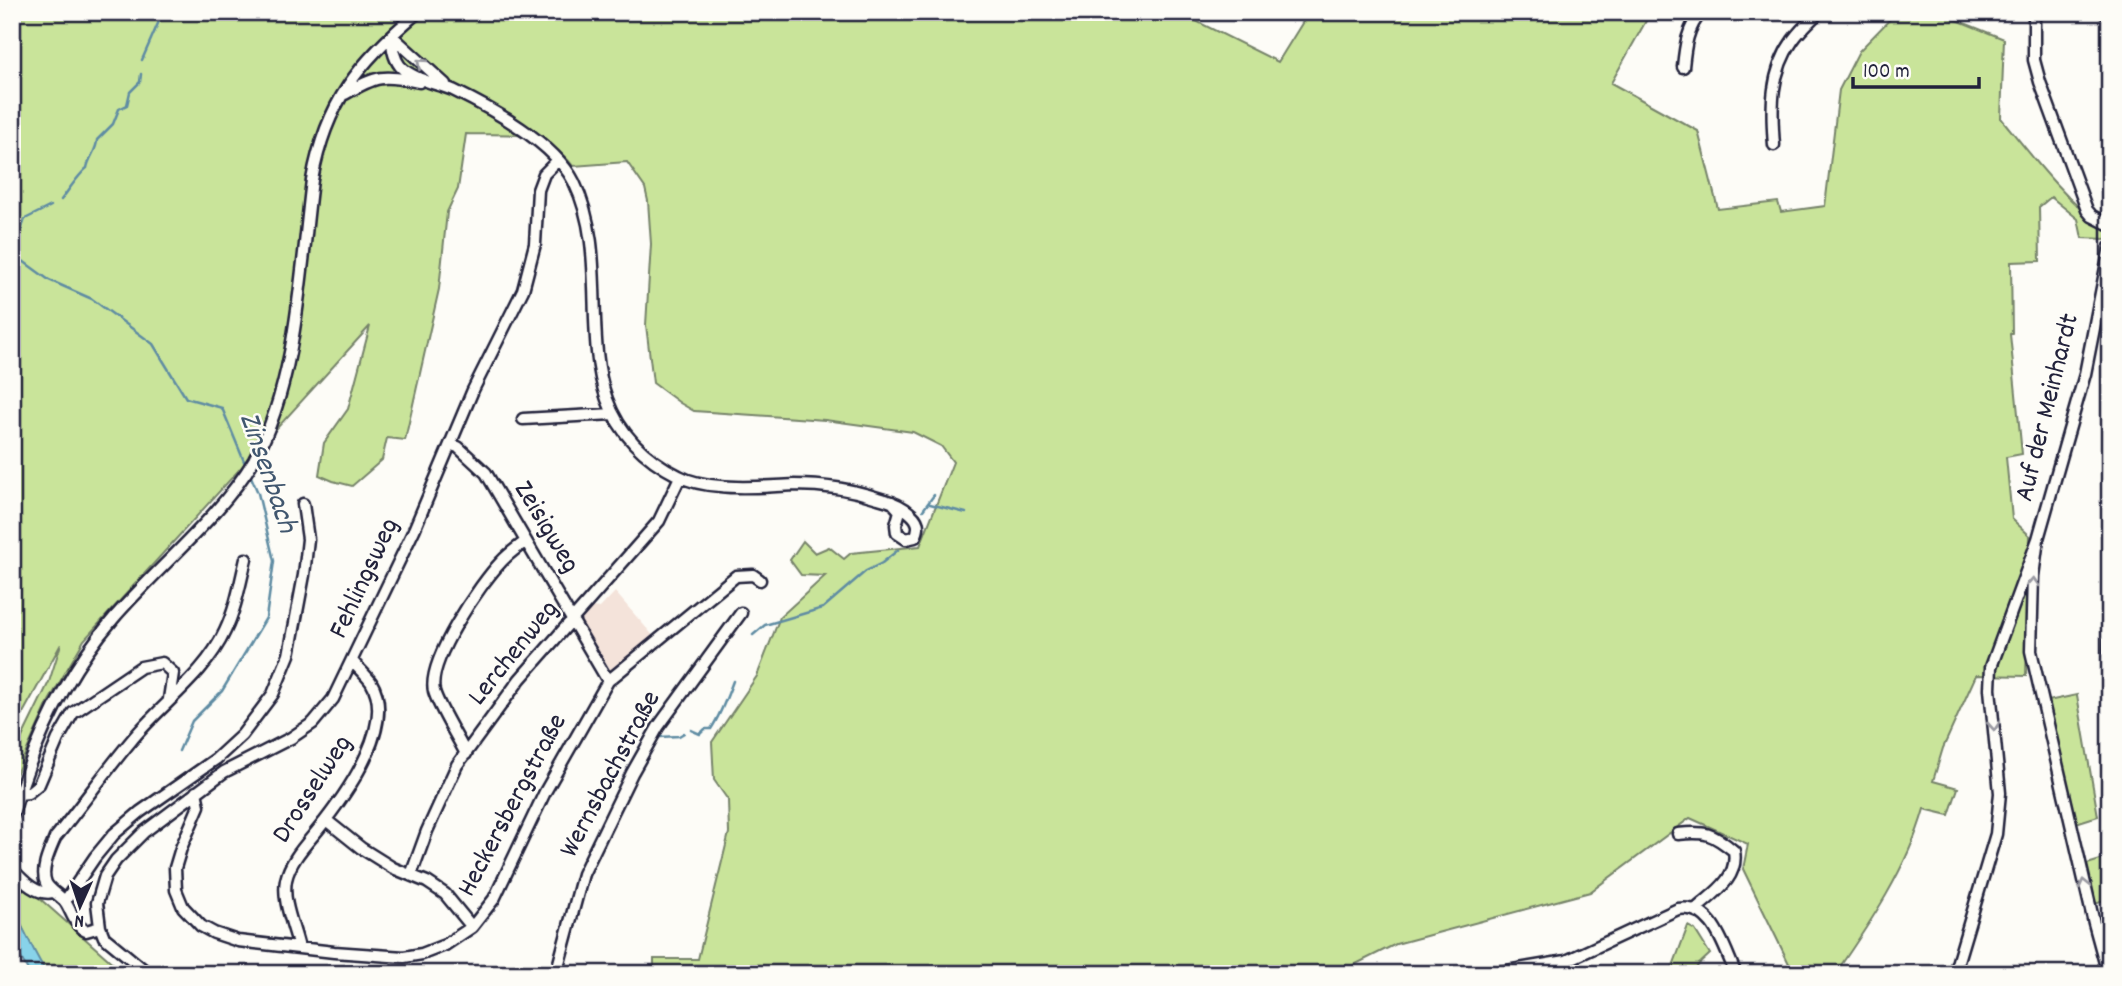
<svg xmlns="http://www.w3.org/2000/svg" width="2122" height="986" font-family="Dekko,sans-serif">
<rect width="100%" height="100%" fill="#fdfcf7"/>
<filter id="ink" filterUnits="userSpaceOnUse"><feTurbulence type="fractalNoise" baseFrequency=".0143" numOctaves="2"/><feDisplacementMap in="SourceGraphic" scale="14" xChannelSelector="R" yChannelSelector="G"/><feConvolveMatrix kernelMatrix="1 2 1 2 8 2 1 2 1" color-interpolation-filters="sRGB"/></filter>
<g filter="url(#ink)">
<path fill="#f4e3da" d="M615,592l41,47 -44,33 -31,-48 1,-8 8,-9 10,1z"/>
<path fill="#c9e49a" stroke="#76836a" stroke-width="2" d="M12,12h1166l100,50 31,-50h342l-40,71 87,48 20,78 60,-7 3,10 44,-6 14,-116 20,-39 38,-39h40l67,27 -3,79c33,41 64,82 106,113l-1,8 -24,-1 -4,-19 -27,-22 -12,10 1,54 -29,1 1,71 -2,1 12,120 -16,3 6,62 18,17 -4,140 -50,-1 -33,73 -10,33 25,7 -9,27 -25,-6c-17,60 -54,114 -89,165h-41l-51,-105 5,-25 -58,-26 -100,74 -194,52 -60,30h-682v-15h44l31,-126 -1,-33 -14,-20 -2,-38 45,-66 23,-59 45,-41 -24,-1 -11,-15 13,-19 12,12 14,-6 15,12 7,-6 69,-7 33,-84 -12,-16 -28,-14 -88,-12 -131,-9 -14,-8 -27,-20 -7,-58 5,-81 -3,-43 -3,-13 -18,-26 -54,4c-31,-39 -61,-30 -107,-32l-8,55 -11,23 -8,77 -34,151 -18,-2 -5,22 -30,26 -19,-5 -14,-6 5,-32 24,-34 22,-83 -286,314 -35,61 -36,80 -1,-23 37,-76 12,-38 -49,89z
M2077,695l21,121 -22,7 -28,-122z
M2110,857v42l-18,6 -8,-40z
M12,874l113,100h-77l-11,-14 -17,-38 -8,-12z
M1688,926l7,4 15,24 -12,11 -4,9h-24z"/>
<path fill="#88d3e9" stroke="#5f8ca3" stroke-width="2" d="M12,911c15,19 21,43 36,63h-18l-18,-32z"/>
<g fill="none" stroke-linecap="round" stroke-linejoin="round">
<path stroke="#5f8ca3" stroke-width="2.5" d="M142,60l21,-48
M61,200c7,-9 18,-26 26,-32 2,-11 10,-18 10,-28l16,-16 6,-15 8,-4 3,-13 10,-10 1,-8
M12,253l37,27 43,19 61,45 33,54 36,10 24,58
M13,253l12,-34 26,-13
M930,504l36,9
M923,510l11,-15
M753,635l12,-10 58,-17 43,-37 16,-8 16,-13
M691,730l9,4 5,-5h6c10,-15 16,-32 22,-48
M660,737l19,-1 5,-3
M179,751l13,-30 30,-30 44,-73 8,-57 -16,-68 -9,-21"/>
<defs>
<path id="minor" d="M2034,12v48l6,22 47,128 5,6 18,9
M2104,13l1,-1
M392,36c0,11 1,21 8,30 13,14 36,17 53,24 39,19 101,52 121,92 49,100 -25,229 105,294 11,6 28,9 41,10 24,3 50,0 74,-1 29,0 57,4 84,13 12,3 24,7 33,16 8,7 9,14 4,23l-9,2 -9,-6 -1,-8 4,-14 -8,-9
M392,36l53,48
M1683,67c2,-20 4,-40 19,-55
M345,94c32,-19 38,-19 74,-12
M1774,145c-3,-37 -4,-73 19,-105 7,-10 17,-19 26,-28
M523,419l90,-5
M452,445l6,2 28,26 122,208
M2038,539l47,-165 25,-127
M2109,654l1,-29
M466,754c-8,-16 -28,-48 -32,-63 -7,-30 46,-107 67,-129 7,-8 16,-14 25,-21
M196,792l3,14 -18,42 -6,20 1,22 7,17 18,19 13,7 24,8 96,11 70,5 18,-3 23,-9 27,-18 22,-28 51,-107 63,-111 128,-105 17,-1 7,5
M19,794l9,-1 11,-9 19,-45 15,-26 68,-46 21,-4 11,10 -4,26
M12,817c21,-72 52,-141 101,-198 43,-50 108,-103 141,-159 43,-77 47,-192 58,-280 14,-78 47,-118 106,-168
M326,820l35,28 32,20 34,14 18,12 27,33
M1678,834c27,-3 34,-1 56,17 5,27 -20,42 -38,58
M12,869c12,13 25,27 42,23
M411,875l16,-44 30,-66 63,-86 139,-158 21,-44
M65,901l30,-44 19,-23 26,-22 76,-53 26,-24 31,-41 16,-39 15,-80 4,-36 -5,-35
M100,927l-3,-24 8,-27 11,-16 28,-28 80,-60 67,-34 22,-15 20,-24 81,-169 59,-140 50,-100 12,-46 3,-54 6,-16 14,-14
M299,948c-5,-22 -17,-46 -13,-68 5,-23 25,-40 38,-58 25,-32 72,-99 47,-140 -5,-7 -13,-14 -18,-20
M149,974l-45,-37 -4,-10 -14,4c-11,-5 -14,-18 -20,-28 -5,-7 -16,-12 -20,-20 -6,-13 4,-33 9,-45 26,-32 50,-66 76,-97 30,-37 74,-66 94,-110 11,-23 15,-47 21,-72
M556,974l27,-100 49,-101 26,-46 83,-114
M1331,974l1,-1
M1489,974l77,-13 112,-52c36,-6 46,40 58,65
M1954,974l42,-140 4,-41 -10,-104 1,-22 47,-128 -5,37 -2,75 63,272 14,51"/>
</defs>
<use href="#minor" stroke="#22223b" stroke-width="15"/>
<use href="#minor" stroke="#fdfcf7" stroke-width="10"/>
</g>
<defs><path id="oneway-chevron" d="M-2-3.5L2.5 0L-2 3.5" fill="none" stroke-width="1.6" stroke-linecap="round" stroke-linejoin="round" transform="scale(1.75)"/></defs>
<g stroke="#9a9aa2">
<use href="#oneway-chevron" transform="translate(421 63) rotate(-138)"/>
<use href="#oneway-chevron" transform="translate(2033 582) rotate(-87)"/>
<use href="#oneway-chevron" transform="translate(1994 726) rotate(85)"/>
<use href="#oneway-chevron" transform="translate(2084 884) rotate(-103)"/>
</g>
</g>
<g text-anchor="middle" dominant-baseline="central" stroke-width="5" stroke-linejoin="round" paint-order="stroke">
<g font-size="28" fill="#22223b" stroke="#fdfcf7">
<text transform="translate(2049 408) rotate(-76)">Auf der Meinhardt</text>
<text transform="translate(545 528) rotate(59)">Zeisigweg</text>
<text transform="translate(366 579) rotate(-65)">Fehlingsweg</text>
<text transform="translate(515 654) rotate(-51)">Lerchenweg</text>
<text transform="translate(612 775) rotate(-62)">Wernsbachstraße</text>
<text transform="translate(314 790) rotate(-57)">Drosselweg</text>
<text transform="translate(514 806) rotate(-62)">Heckersbergstraße</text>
</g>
<g font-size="30" font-style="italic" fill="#41576f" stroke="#fdfcf7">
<text transform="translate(266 473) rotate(71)">Zinsenbach</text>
</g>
</g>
<rect width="2122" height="986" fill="none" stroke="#fdfcf7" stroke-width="42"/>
<rect x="21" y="21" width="2080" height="944" fill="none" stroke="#22223b" stroke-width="2.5" filter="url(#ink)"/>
<g transform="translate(80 906) rotate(183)" stroke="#fdfcf7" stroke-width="5" paint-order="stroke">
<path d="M0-5L12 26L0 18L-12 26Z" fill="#22223b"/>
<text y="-10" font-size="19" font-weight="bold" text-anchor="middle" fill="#22223b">N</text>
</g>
<path d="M1853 77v10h126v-10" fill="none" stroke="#22223b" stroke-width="3.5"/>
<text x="1863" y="77" font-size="21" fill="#22223b" stroke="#fdfcf7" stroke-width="5" paint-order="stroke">100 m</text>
</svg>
